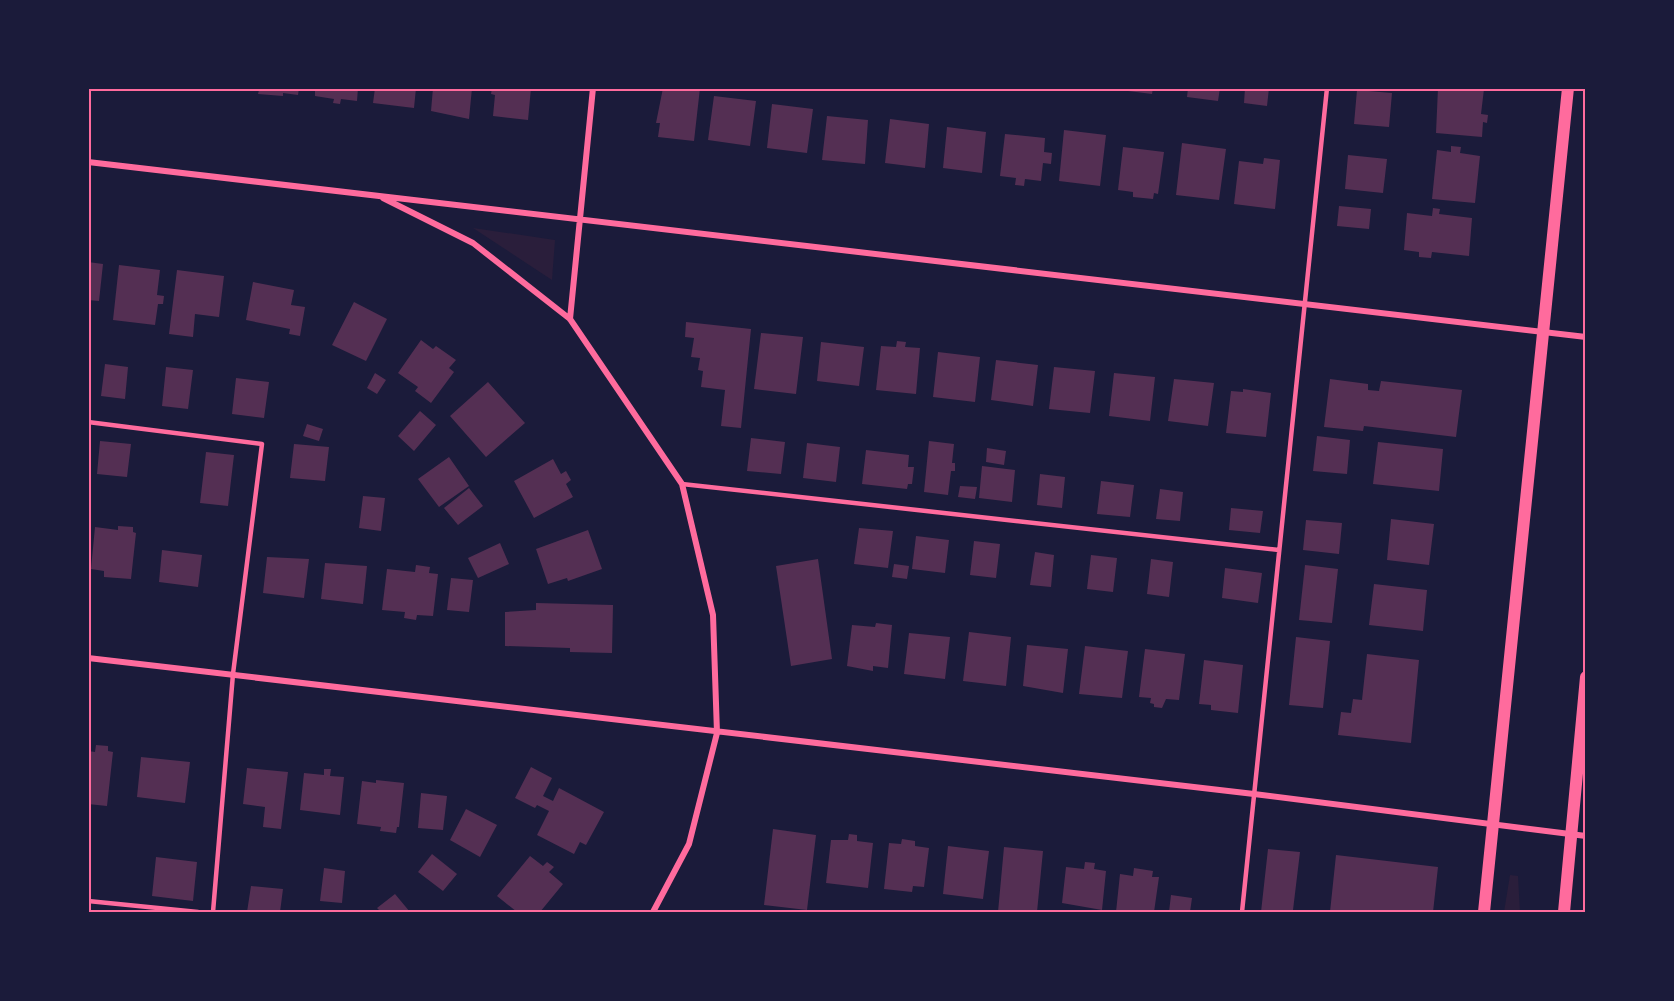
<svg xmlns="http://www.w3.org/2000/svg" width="1674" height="1001" font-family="'Fira Sans',sans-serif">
<rect width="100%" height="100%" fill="#1b1b3a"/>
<path fill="#2a1e3b" d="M473,228l82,12 -3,40z
M1510,875l8,1 2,36h-16z"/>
<path fill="#542f53" d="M255,88h44l-1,7 -15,-2v3l-25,-2 1,-4z
M315,88h43l-1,13 -16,-2 -1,5 -7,-1 1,-4 -19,-3z
M375,88h41l-2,20 -41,-5z
M433,88h39l-3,31 -38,-8z
M492,88h39l-3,32 -35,-4 2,-21 -4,-1z
M663,88h37l-6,53 -36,-4 2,-14h-4z
M1128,88h25l-1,6 -24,-3z
M1188,88h32l-2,13 -31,-4z
M1245,88h24l-2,18 -23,-3z
M1438,88l46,1 -3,25 7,1 -1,8 -4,-1 -1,15 -46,-4z
M1357,90l35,3 -3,34 -35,-3z
M714,96l42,5 -6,45 -42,-6z
M772,104l41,5 -6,44 -40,-5z
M827,116l41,4 -3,44 -43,-4z
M890,119l39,5 -4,44 -40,-5z
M947,127l39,5 -4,41 -39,-5z
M1064,130l42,5 -6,51 -41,-5z
M1005,134l40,4 -1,14 8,1 -1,11 -8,-1 -2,18 -16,-2 -1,7 -9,-1 1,-7 -16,-2z
M1182,143l44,6 -7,51 -43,-5z
M1451,146l10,1 -1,6 20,3 -5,47 -43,-4 5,-49 14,2z
M1123,147l41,5 -6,42 -4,-1 -1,6 -20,-2v-5l-15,-2z
M1348,155l39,4 -4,34 -38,-4z
M1264,158l16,2 -5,49 -41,-5 5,-43 24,3z
M1339,206l32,3 -2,20 -32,-3z
M1433,208l7,1 -1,5 33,4 -3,38 -37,-4 -1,6 -12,-1v-5l-15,-2 3,-37 25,3z
M88,262l15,2 -4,37 -11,-1z
M119,265l41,5 -3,25 7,1 -1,8h-5l-3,21 -42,-5z
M177,270l47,6 -5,41 -24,-3 -2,23 -24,-3z
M253,282l41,8 -3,15 14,2 -5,29 -11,-2 1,-5 -44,-9z
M354,302l33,17 -21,42 -34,-16z
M686,322l65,7 -10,99 -20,-2 4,-36 -24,-3 2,-16 -5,-1 2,-12 -9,-1 3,-19 -9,-1z
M761,333l42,4 -7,57 -42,-5z
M421,340l12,9 3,-3 20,14 -7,8 5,4 -23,31 -16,-12 3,-4 -20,-14z
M897,341l9,1 -1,5 15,1 -4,46 -40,-4 5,-44 15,1z
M821,342l43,5 -5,39 -42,-5z
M938,352l42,5 -5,45 -42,-5z
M996,360l42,5 -5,41 -42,-6z
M105,364l23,3 -3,32 -24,-3z
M166,367l27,3 -5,39 -26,-3z
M1054,367l41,4 -5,42 -41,-4z
M375,373l11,7 -9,14 -10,-6z
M1114,373l41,4 -5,44 -41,-5z
M236,378l33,4 -5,36 -32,-4z
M1174,379l40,4 -6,43 -40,-5z
M1330,379l38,5v6l11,1 2,-10 81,9 -6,47 -92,-11 -1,5 -39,-4z
M488,382l37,41 -39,34 -36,-41z
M1243,389l28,4 -5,44 -40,-4 5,-42 12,1z
M420,411l16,14 -22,26 -16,-15z
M307,424l16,5 -4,12 -16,-5z
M1317,436l33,4 -3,34 -34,-3z
M751,438l34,4 -4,32 -34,-3z
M100,441l31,3 -4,33 -30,-3z
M929,441l25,3 -2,19h3v8h-4l-3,24 -24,-3z
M1378,442l65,7 -4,42 -66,-7z
M807,443l33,4 -4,35 -33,-4z
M294,444l35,3 -4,34 -35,-3z
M987,448l19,3 -2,14 -18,-3z
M866,450l43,5 -1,12h6l-2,17h-4l-1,5 -45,-5z
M206,452l28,3 -6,51 -28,-3z
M449,457l20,29 -30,21 -21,-28z
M553,459l8,15 5,-3 5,9 -5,4 7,13 -39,21 -20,-37z
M982,466l33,4 -3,32 -33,-4z
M1040,474l25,3 -3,31 -25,-3z
M1101,481l33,4 -4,32 -33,-3z
M960,486l17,1 -2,12 -17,-2z
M469,488l14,18 -25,19 -14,-17z
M1160,489l23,3 -3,29 -24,-2z
M363,496l22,2 -4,33 -22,-3z
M1231,508l32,3 -3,22 -31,-3z
M1391,519l43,5 -5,41 -42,-5z
M1306,520l36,3 -3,31 -36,-4z
M118,526l15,1v5l3,1 -5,46 -27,-2v-6l-13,-2 4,-42 23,3z
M859,528l34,3 -5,37 -34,-4z
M588,530l14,39 -34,12 -1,-3 -19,6 -12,-35z
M916,536l33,4 -4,33 -33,-4z
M974,541l26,3 -4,34 -26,-3z
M500,543l9,21 -31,14 -10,-20z
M162,550l40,5 -4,32 -39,-5z
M1035,552l19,3 -3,32 -21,-2z
M1091,555l26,3 -4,34 -26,-3z
M267,557l42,2 -5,39 -41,-5z
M818,559l14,100 -41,7 -15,-100z
M1151,559l22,3 -4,35 -22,-3z
M325,563l42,3 -4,38 -42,-5z
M894,564l15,2 -2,13 -15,-2z
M416,565l14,2 -1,6 9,1 -5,42 -16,-1 -1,5 -12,-2 1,-6 -23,-2 5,-41 28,3z
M1305,565l33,4 -6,54 -33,-3z
M1225,568l37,5 -4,30 -36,-5z
M451,578l22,2 -4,32 -22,-2z
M1374,584l53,6 -4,41 -54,-6z
M536,603l77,2 -1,48 -42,-1v-4l-65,-2v-34l31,-2z
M876,623l16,2 -4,43 -15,-2v5l-26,-5 5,-41 23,2z
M969,632l42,5 -5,49 -43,-5z
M909,633l41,4 -5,42 -41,-5z
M1296,637l34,4 -7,67 -34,-3z
M1027,645l41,4 -5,44 -40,-7z
M1085,646l43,5 -6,47 -43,-4z
M1145,649l40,5 -6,46 -13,-1 -4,9 -8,-1v-3l-4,-1 1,-5 -12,-1z
M1367,654l52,6 -8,83 -73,-8 3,-23 10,1 2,-14 9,1z
M1204,660l39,5 -5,48 -27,-3v-5l-12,-1z
M96,745l12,1v5l5,1 -6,54 -19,-2v-53l7,1z
M141,757l49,5 -5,41 -48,-6z
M531,767l21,11 -9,18 10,5 6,-13 45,24 -18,33 -6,-3 -6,12 -37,-19 12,-24 -12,-6 -2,3 -20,-10z
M247,768l41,4 -7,57 -18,-2 2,-20 -22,-3z
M324,769h7l-1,7 14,1 -4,38 -40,-5 4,-37 20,2z
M376,780l28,3 -5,44h-2l-1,6 -16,-2 1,-4 -24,-3 5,-43 14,2z
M421,793l26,3 -4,34 -25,-2z
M466,809l31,16 -17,32 -30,-17z
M773,829l43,6 -9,75 -43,-5z
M849,834l8,1v6l16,2 -5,45 -42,-5 5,-43h17z
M902,839l13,2v5l14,2 -5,39 -11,-1 -1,6 -28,-3 5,-46 12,1z
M948,846l41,5 -6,48 -40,-5z
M1004,847l39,4 -6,61h-39z
M1268,849l32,3 -7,58 5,2h-37z
M432,854l25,20 -14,17 -25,-19z
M1336,855l102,12 -5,45h-103z
M530,856l13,10 4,-4 7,5 -5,5 14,12 -23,28h-23l-20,-16z
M156,857l41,5 -4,39 -41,-5z
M1085,862l10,1 -1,6 12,2 -4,39 -40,-7 4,-36 18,2z
M324,868l21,3 -3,32 -22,-2z
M1134,868l19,3 -1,6h7l-5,35h-38l4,-38 13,2z
M251,886l32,3 -3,23h-33z
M395,894l15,18h-29l-4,-4z
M1171,895l21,3 -2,14h-21z"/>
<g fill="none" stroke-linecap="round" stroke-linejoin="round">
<path stroke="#ff6b9d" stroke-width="4.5" d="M88,422l174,22 -29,230 -20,238
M682,484l597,66
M88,901l110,11
M1242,912l85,-824"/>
<path stroke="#ff6b9d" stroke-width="6" d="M88,162l1498,175
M383,198l90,45 97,76 112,165 31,131 4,118 -28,111 -36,68
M570,319l23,-231
M88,658l1166,136 332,42"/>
<path stroke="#ff6b9d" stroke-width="12" d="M1484,912l84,-824
M1564,912l22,-235"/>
</g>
<rect width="1674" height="1001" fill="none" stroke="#1b1b3a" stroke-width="180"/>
<rect x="90" y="90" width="1494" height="821" fill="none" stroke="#ff6b9d" stroke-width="2"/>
</svg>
